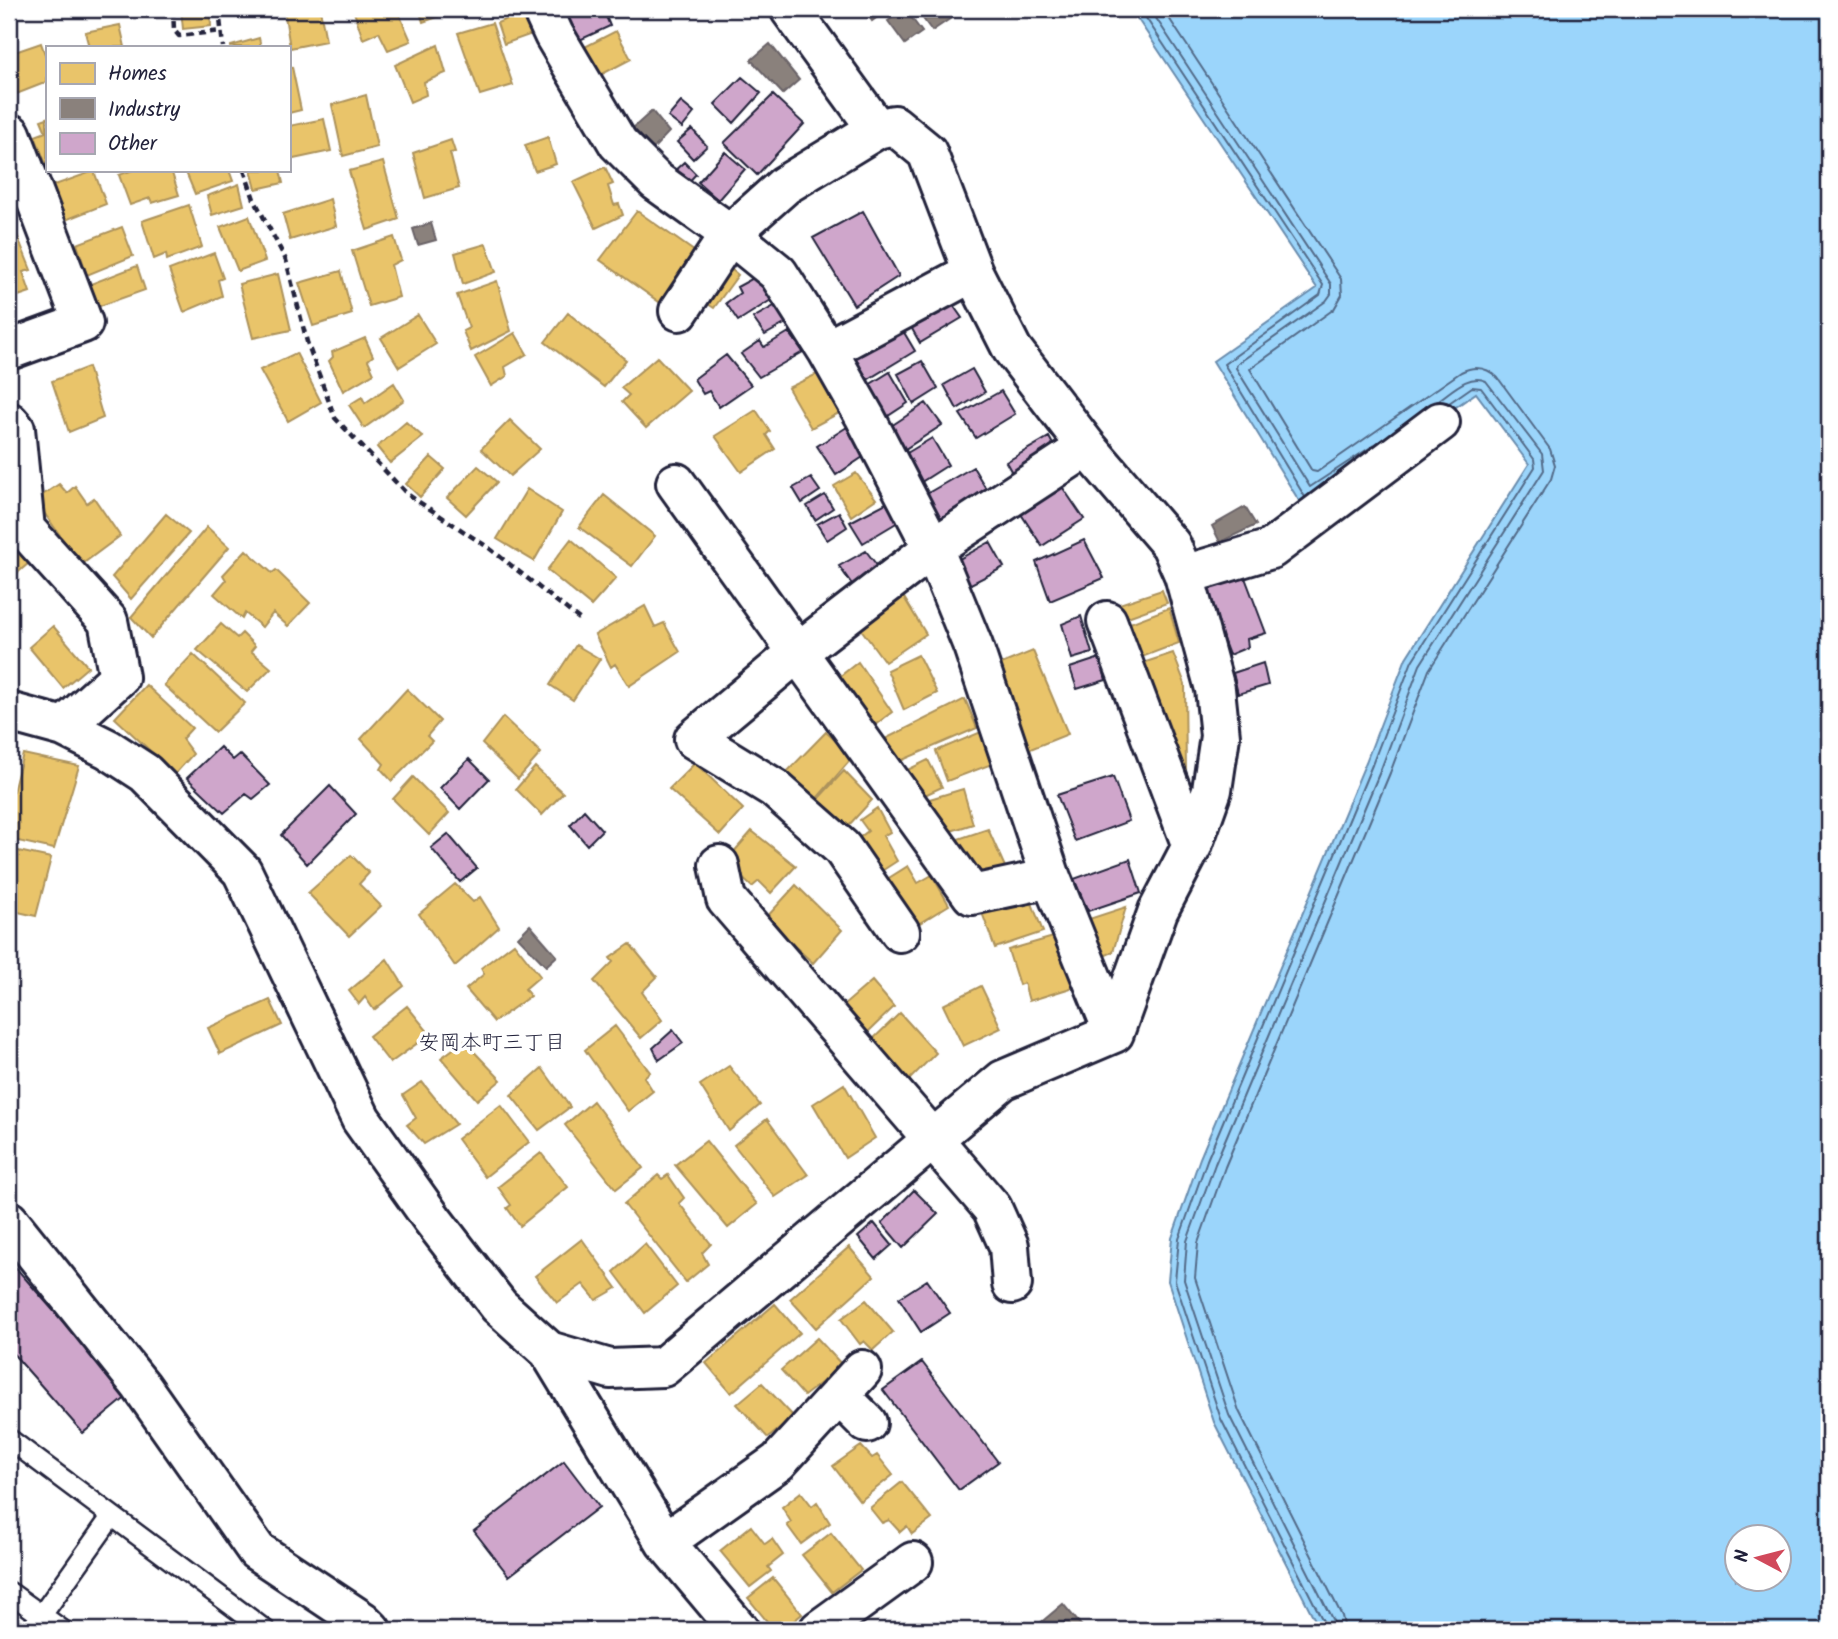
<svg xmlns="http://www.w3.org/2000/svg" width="1838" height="1639" font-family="Kalam,'Klee One',sans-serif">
<rect width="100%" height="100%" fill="#fff"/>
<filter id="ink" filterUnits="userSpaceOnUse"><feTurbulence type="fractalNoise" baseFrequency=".0143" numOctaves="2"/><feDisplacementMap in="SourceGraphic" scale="14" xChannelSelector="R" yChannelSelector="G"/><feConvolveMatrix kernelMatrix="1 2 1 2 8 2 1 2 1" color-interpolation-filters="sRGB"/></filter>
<g filter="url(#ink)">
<path fill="#9bd5fb" stroke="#6b8dae" stroke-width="2" fill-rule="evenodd" d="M1131,9h698v1621h-509l-106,-208 -46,-141 4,-43 28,-80 166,-396 40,-104 123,-194 -53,-71 -170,119 -93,-151 104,-73zM1736,1538h42v42h-42z"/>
<path fill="#e9c46a" stroke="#ad935c" stroke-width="2" d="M181,9h29l1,17 -28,3z
M284,9h36l6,32 -36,7z
M353,9h44l14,32 -23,9 -9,-18 -16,7z
M419,9h29l1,4 -26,9z
M526,11l9,22 -31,11 -7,-21z
M492,23l21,62 -33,10 -22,-62z
M120,25l5,22h-36l-4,-15z
M616,31l15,28 -40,21 -16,-28z
M259,38l2,9h-30v-1z
M41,43l6,17v22l-33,13 -5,-13v-28z
M438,45l8,28 -22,9 2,13 -16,7 -15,-37z
M292,67l9,43 -12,3v-45z
M366,95l11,52 -34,9 -11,-51z
M47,118v49l-12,-31 11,-4 -5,-12z
M324,119l7,32 -42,9v-34z
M548,137l8,27 -21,7 -10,-26z
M451,140l4,12 -5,1 9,35 -34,10 -12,-45z
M383,162l16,57 -32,11 -18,-59z
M605,167l8,17 -5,2 6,19 5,-1 4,11 -27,13 -23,-46z
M133,170h38l8,25 -27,8 -2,-5 -20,7 -11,-30z
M185,170h44l4,11 -38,13z
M251,170h29l3,13 -27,6z
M94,171l12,33 -43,17 -14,-34z
M239,184l5,21 -32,10 -5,-19z
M330,199l6,27 -46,14 -7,-26z
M189,205l13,42 -35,13 -1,-6 -12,5 -12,-38z
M637,211l61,43 -36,50 -62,-44z
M249,216l16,45 -27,10 -18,-44z
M122,227l11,29 -46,19 -10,-31z
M15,230l16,40 -8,2 7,20 -21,7v-66z
M394,237l7,23 -10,5 8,32 -30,9 -17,-55z
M486,244l10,28 -33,12 -8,-31z
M214,253l9,25 -5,2 4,16 -38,16 -15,-42z
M723,262l15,13 -24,33 -18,-12z
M137,266l8,24 -48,17 -9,-22z
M341,271l11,43 -39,12 -14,-43z
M278,274l13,56 -38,8 -14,-54z
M497,281l14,50 -40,20 -8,-20 6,-3 -12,-33z
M568,313l58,47 -22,27 -59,-45z
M418,315l18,29 -37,23 -18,-29z
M515,333l12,21 -22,13 2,9 -16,10 -16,-29z
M365,338l8,18 -5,4 6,13 -31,18 -14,-30 4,-4 -1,-5z
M296,353l25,49 -33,19 -28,-51z
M657,357l32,34 -43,37 -24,-26 7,-7 -8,-7z
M88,367l15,51 -34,14 -17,-51z
M817,374l22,39 -28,15 -23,-40z
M394,383l10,17 -40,28 -15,-23 13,-8 3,6z
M756,410l14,21 -4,4 9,14 -34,23 -26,-36z
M510,420l30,29 -30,27 -29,-27z
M406,422l17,15 -33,26 -13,-16z
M431,457l14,12 -25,28 -14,-13z
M478,466l19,16 -31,33 -19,-17z
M856,473l20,26 -25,17 -17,-30z
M59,484l8,9 8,-7 12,17 7,-5 26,38 -39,29 -46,-65z
M527,489l35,23 -28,49 -37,-22z
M604,495l51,41 -23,30 -53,-39z
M166,514l23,19 -58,66 -19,-22z
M207,527l22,20 -78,91 -20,-21z
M9,532l20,31 -20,17z
M571,539l45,39 -25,28 -44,-36z
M246,550l26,23 4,-3 34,33 -22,23 -15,-13 -11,14 -17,-14 -3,6 -28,-25 12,-14 -3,-5z
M1162,590l5,13 -45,16 -6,-14z
M903,596l23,38 -41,28 -27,-37z
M645,606l10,21 9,-4 16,29 -51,34 -14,-22 -4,3 -16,-32z
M1169,608l10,35 -45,17 -12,-34z
M221,624l16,14 5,-5 13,13 -4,5 20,17 -24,24 -50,-42z
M53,626l35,41 -25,21 -34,-41z
M576,645l24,14 -27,41 -23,-15z
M1033,651l35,83 -40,16 -34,-83z
M1173,653l12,31 1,88 -11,5 -38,-112z
M193,654l52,49 -30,29 -51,-47z
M918,655l19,38 -33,17 -17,-40z
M858,662l34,50 -17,13 -17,-25 -10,6 -14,-25z
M146,685l46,43 -10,11 11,15 -18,20 -60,-56z
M407,689l33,32 -13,15 5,5 -40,40 -11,-12 3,-5 -23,-25z
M965,699l12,29 -86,37 -10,-24z
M503,717l38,36 -23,26 -36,-35z
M826,732l27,25 -41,47 -31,-26z
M981,732l11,32 -45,17 -11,-30z
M23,754l56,12 -25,83 -45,-10v-32z
M928,760l14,27 -30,14 -15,-26z
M695,763l48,46 -23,26 -51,-46z
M535,767l28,26 -21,22 -26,-26z
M844,771l28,29 -24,26 -30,-27z
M413,777l36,36 -20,22 -36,-36z
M963,789l10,35 -38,12 -12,-35z
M877,808l13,24 -7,4 14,25 -23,15 -23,-32 17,-13 -8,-11z
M988,829l17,38 -36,14 -17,-40z
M752,831l44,35 -25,27 -12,-12 -7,6 -27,-25z
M9,849l42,9 -15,58 -27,-6z
M351,855l18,18 -10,11 22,22 -32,30 -41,-43z
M908,866l10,17 14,-8 17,30 -31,19 -3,-6 -6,4 -25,-41z
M455,884l18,18 7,-5 19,30 -44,39 -36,-52z
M796,885l46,45 -29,33 -48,-44z
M1027,890l16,42 -48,16 -15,-41z
M1126,907l-13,45 -9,4 -15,-37z
M1057,936l20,50 -48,15 -5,-18 -5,2 -11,-35z
M514,943l26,33 -15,13 5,7 -36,26 -28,-33 18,-15 -3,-6z
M630,944l27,33 -15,15 20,28 -21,18 -47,-57 19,-19 -3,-4z
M387,959l17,27 -30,24 -9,-13 -6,7 -10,-13z
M872,981l22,26 -26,25 -24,-27z
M981,986l20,42 -38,18 -20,-41z
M270,1000l12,25 -62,29 -12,-26z
M407,1006l23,28 -40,29 -21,-27z
M900,1013l36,40 -28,28 -36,-41z
M615,1026l35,46 -6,5 9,14 -25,20 -43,-61z
M464,1041l37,39 -24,20 -36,-42z
M729,1066l31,39 -31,26 -29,-46z
M542,1068l28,39 -31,23 -28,-35z
M422,1082l34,42 -32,20 -17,-19 9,-7 -13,-23z
M844,1084l31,54 -30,20 -32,-54z
M593,1101l50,67 -27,21 -51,-64z
M501,1105l28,37 -44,35 -28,-38z
M767,1119l41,56 -33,22 -41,-52z
M706,1141l51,63 -29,24 -53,-63z
M541,1153l27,34 -48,39 -13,-18 4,-3 -13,-18z
M658,1175l4,4 6,-4 16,23 -5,5 32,41 -9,9 6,11 -22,18 -62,-78z
M582,1239l35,49 -21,12 -13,-16 -26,19 -22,-27z
M645,1244l32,42 -32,27 -31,-41z
M849,1247l25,29 -58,52 -26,-29z
M866,1300l27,32 -20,18 -9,-9 -4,3 -19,-25z
M775,1304l25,29 -69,60 -25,-30z
M817,1338l26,28 -39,30 -23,-26z
M762,1383l32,34 -26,21 -31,-34z
M861,1446l11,12 5,-3 16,20 -33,26 -27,-35z
M902,1482l30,37 -20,15 -5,-8 -7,6 -11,-12 -7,3 -12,-15z
M801,1492l11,14 5,-4 13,21 -29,21 -14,-19 4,-3 -9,-15z
M751,1526l14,18 7,-5 11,16 -15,12 3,4 -21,16 -30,-36z
M831,1533l30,37 -29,22 -30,-37z
M773,1578l29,36 -18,15 -3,-4 -7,5 -26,-32z"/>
<path fill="#8a817c" stroke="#6b6468" stroke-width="2" d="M864,9h24l-16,12z
M905,9l17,23 -17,12 -17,-23z
M916,9h41l3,3 -28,19z
M770,44l29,36 -16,14 -32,-34z
M652,111l17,21 -16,17 -20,-21z
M431,223l5,17 -18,5 -5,-16z
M1245,507l11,18 -36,17 -8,-16z
M530,925l27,31 -11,10 -28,-29z
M1063,1604l22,26h-53z"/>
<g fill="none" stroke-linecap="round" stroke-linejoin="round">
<path stroke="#526a88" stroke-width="2" d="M1140,9l183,276 -3,10 -96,69 81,133
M1150,9l181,275v10l-5,7 -89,63 -1,4 74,119 73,-48
M1163,9l178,270 1,16 -8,14 -84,60 62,102 5,1 144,-100c14,-7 26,-5 37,6l52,71 5,16 -4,14 -122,191 -39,103 -165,394 -27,76 -3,35 44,133 103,205 3,14
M1326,1630l-1,-5 -104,-206 -46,-138 4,-42 28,-79 165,-395 40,-104 123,-194 -1,-8 -53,-71 -9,-1 -23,16
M1335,1630l-2,-9 -104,-206 -45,-135 3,-39 28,-77 166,-395 39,-104 124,-195 -2,-16 -56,-73c-18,-8 -35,11 -50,21"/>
</g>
<path fill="#cfa6cb" stroke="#22223b" stroke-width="2" d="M577,9h26l7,17 -39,18 -13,-28z
M742,77l19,16 -27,30 -19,-19z
M773,95l31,29 -47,51 -33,-32z
M681,102l13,11 -12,15 -14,-11z
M692,129l15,17 -14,13 -16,-17z
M725,152l20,17 -27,31 -20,-18z
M684,162l12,12 -10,11 -13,-13z
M863,211l36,65 -45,29 -41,-67z
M757,276l14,24 -33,21 -12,-18 14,-10 -3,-6z
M948,298l14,20 -42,25 -13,-23z
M776,305l12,17 -23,13 -12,-17z
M902,329l13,22 -53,32 -16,-28z
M789,332l14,20 -44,25 -18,-23 19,-13 4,6z
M726,355l25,30 -32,22 -10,-16 -6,3 -9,-15z
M922,361l16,28 -24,15 -16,-30z
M972,369l13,23 -28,17 -13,-24z
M890,372l18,31 -26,17 -18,-32z
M1001,391l14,23 -39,24 -16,-24z
M926,403l16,22 -40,26 -14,-23z
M847,427l19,28 -30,20 -19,-29z
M1049,437l8,15 -42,26 -9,-16z
M932,438l16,27 -30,19 -16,-28z
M973,467l15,25 -49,31 -18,-26z
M811,478l9,13 -18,12 -9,-15z
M1061,485l23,34 -42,27 -21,-32z
M825,495l8,13 -18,12 -8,-14z
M886,503l12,19 -35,21 -13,-21z
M839,512l8,15 -20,13 -10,-16z
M1084,540l20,38 -54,23 -14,-39z
M990,542l14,25 -37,19 -13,-24z
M866,551l16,21 -26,18 -17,-24z
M1241,567l25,66 -19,6 1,8 -19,8 -27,-72z
M1081,616l11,37 -20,6 -10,-35z
M1100,658l6,22 -29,9 -7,-21z
M1263,663l5,22 -30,9 -5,-21z
M220,747l13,13 7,-6 30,31 -17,14 -7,-5 -22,19 -37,-35z
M469,759l20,20 -29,30 -20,-21z
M1113,777l16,44 -54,20 -18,-46z
M330,786l26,28 -49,50 -26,-29z
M584,810l18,20 -15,15 -17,-20z
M448,834l29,34 -17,14 -29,-34z
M1130,859l11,34 -53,18 -14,-32z
M673,1030l10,13 -24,17 -6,-12z
M914,1190l24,24 -35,34 -21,-25z
M874,1223l18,22 -16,14 -18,-22z
M9,1260l119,136 -45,37 -74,-84z
M927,1280l23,33 -29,19 -22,-34z
M922,1362l76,100 -39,28 -76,-100z
M564,1461l35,46 -90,69 -35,-45z"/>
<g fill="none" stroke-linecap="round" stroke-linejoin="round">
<defs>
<path id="lane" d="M9,1439l256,191
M9,1592l53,38
M31,1630l81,-114"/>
<path id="street" d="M542,9l12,26 64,108 38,38 74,53 48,39 49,77 38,67 68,131 40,98 78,232 63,155
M679,311l51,-77 55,-49 92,-56
M9,350l74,-27 -72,-189
M827,350l146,-78
M9,422l6,7 10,100 83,92 11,56 -55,50
M676,483l296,412 79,-17
M1184,575l87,-26 169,-127
M1107,621l85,225
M9,712l55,15 44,22 37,24 97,98 119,248 71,100 67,87 50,45 61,18 53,-2 340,-287 111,-47 44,-122 34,-65 20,-56 8,-54 -5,-47 -31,-114 -13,-30 -84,-98 -75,-98 -39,-77 -46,-120 -33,-27 -17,4 -87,-120
M719,865l7,34 266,309 17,38 3,38
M900,932l-58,-84 -68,-60 -80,-49 104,-87 135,-104 154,-101
M9,1221l132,165 116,165 105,70 9,9
M549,1351l116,191 74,88
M839,1395l28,28
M665,1542l113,-80 84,-92
M819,1630l94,-68"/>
</defs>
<use href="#lane" stroke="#22223b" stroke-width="24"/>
<use href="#street" stroke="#22223b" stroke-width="44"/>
<path stroke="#22223b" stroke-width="4.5" stroke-dasharray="7 5" stroke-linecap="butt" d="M173,9l1,21 5,6 42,-5
M219,9l4,38
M244,170l10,29 32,61 21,82 28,76 72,76 82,54 94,74"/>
<use href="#lane" stroke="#fff" stroke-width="19"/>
<use href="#street" stroke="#fff" stroke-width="38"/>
</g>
</g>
<g text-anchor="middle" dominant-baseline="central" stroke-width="7" stroke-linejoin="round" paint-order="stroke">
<g font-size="21" fill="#22223b" stroke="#fff">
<text x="492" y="1043">安岡本町三丁目</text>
</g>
</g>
<rect width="1838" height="1639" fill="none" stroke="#fff" stroke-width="35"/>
<rect x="18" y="18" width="1803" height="1604" fill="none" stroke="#22223b" stroke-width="2.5" filter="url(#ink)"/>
<rect x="46" y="46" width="245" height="126" fill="#ffffff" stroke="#a7a7b1" stroke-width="2"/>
<rect x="60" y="63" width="35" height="21" fill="#e9c46a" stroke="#a7a7b1" stroke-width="2"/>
<text x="108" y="80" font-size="21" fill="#22223b">Homes</text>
<rect x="60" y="98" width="35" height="21" fill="#8a817c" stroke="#a7a7b1" stroke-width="2"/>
<text x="108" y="116" font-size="21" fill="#22223b">Industry</text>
<rect x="60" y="133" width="35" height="21" fill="#cfa6cb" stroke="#a7a7b1" stroke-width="2"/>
<text x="108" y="150" font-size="21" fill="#22223b">Other</text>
<g transform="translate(1758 1558) rotate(277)"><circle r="33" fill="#ffffff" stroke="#a7a7b1" stroke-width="2"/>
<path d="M0-5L12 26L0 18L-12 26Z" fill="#d1495b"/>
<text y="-10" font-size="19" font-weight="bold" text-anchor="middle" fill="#22223b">N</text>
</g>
</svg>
